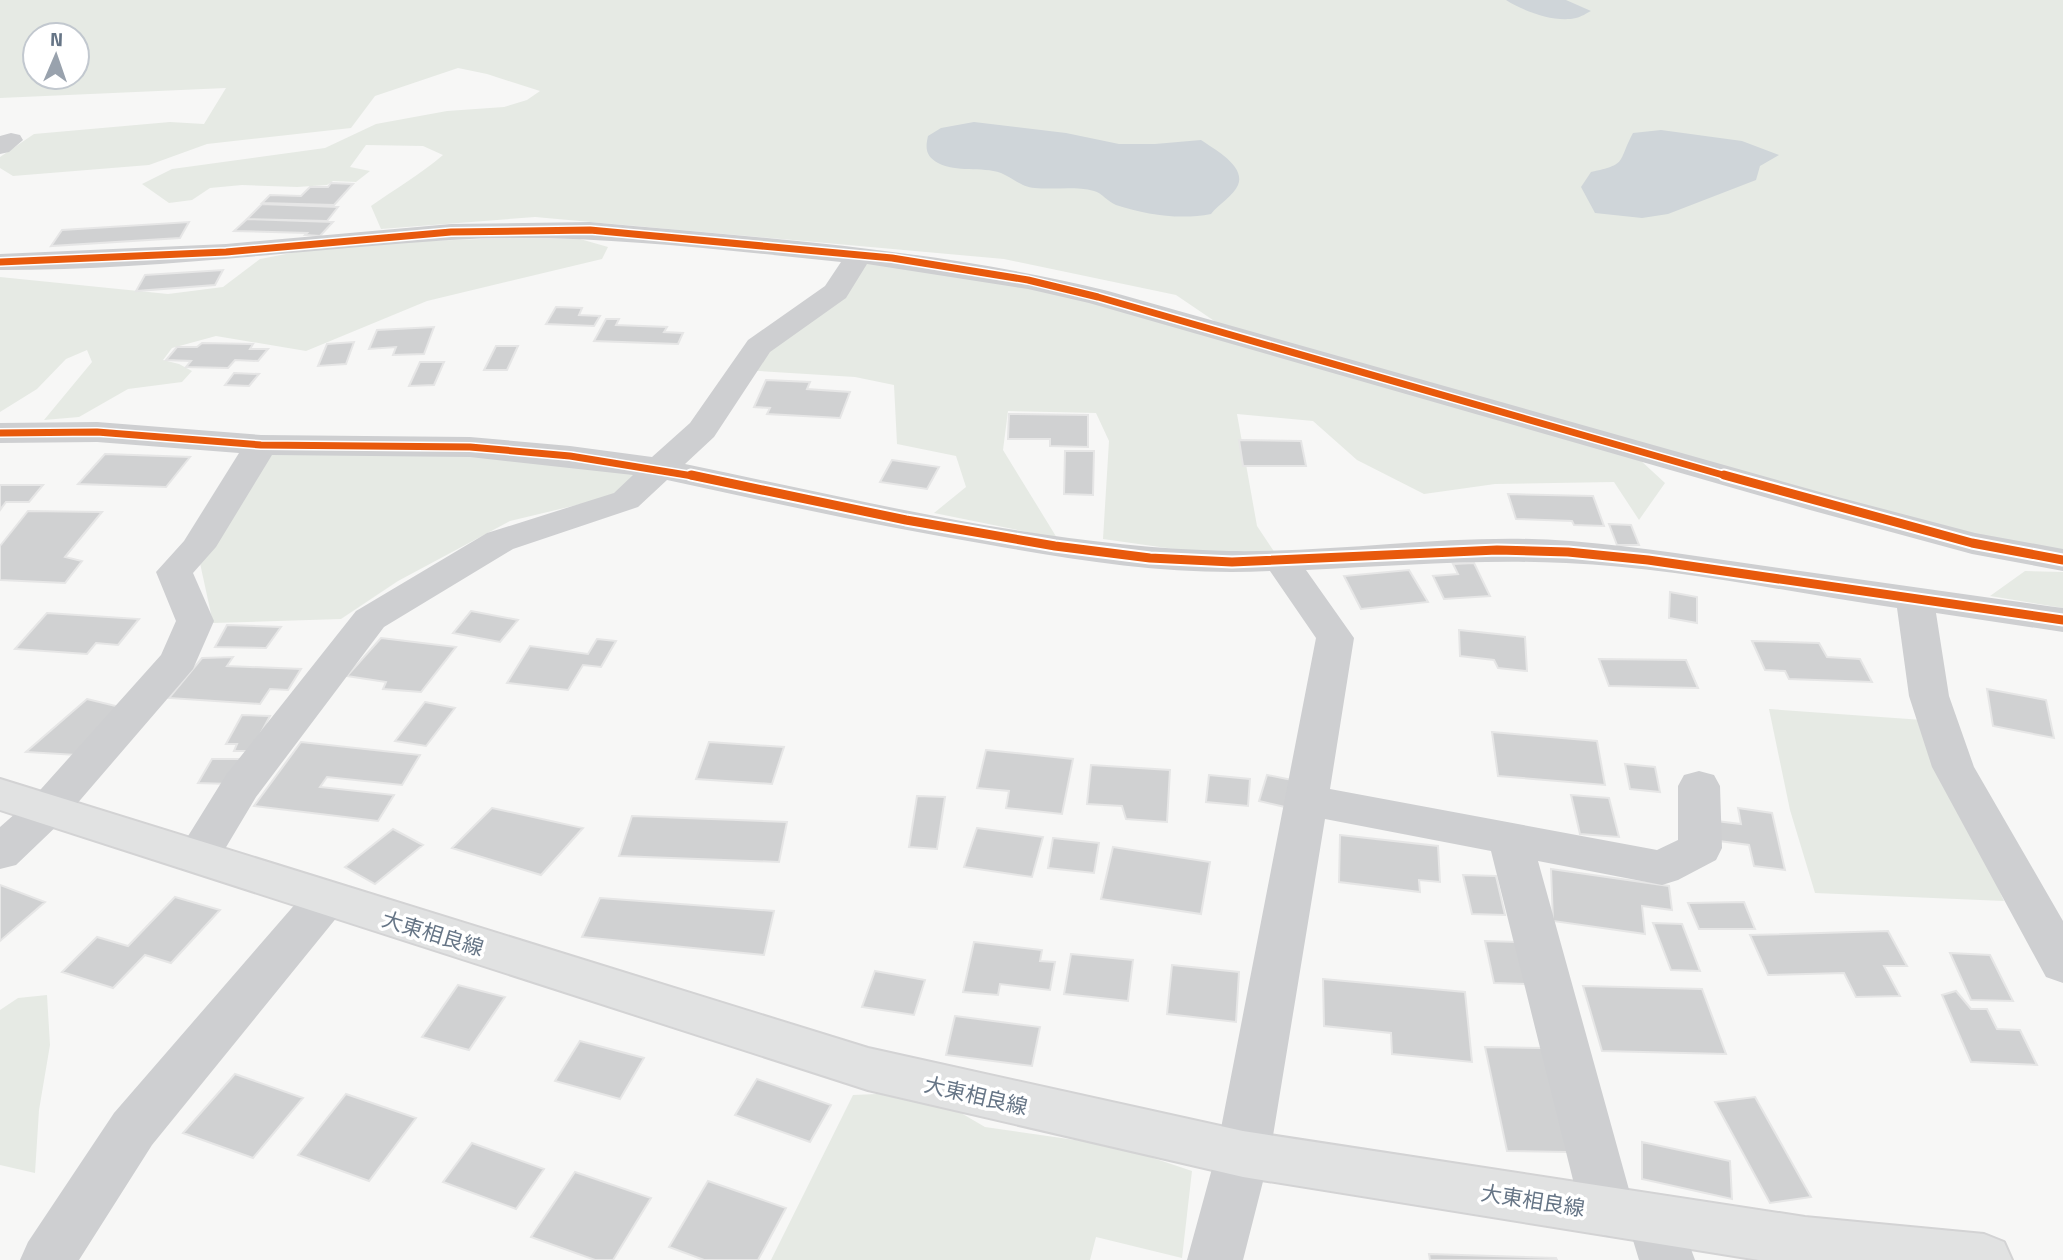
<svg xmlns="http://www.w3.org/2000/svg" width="2063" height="1260" font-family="'Titillium Web','Noto Sans JP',sans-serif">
<rect width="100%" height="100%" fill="#f7f7f6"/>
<path fill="#e6eae4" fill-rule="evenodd" d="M0,0h2063v550l-121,-21 -303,-70 26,24 -26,37 -25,-38 -119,2 -71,10 -67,-34 -44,-39 -76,-7 20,112 20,30 -96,-6 -78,-11 6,-98 -13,-28 -88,-2 -5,39 54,88 -123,-25 32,-26 -10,-31 -59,-12 -3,-59 -39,-8 -112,-7 119,-113 196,34 177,44 -59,-40 -172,-36 -469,-42 -154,12 -10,-23c24,-17 50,-32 72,-51l-20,-9 -57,-1 -16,22 20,4 -14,11 -23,-1 -6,4 -30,2 -55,-2 -32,3 -18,12 -23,3 -27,-19 30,-15 153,-21 51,-24 71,-13 57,-4 23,-7 13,-9 -53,-17 -29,-6 -83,28 -24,32 -144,16 -58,21 -136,11 -13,-8v-11l34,-23 136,-12 34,2 22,-36 -226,10zM35,35h42v42h-42z
M512,238l68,1 28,8 -6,12 -175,42 -121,50 -90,-15 -44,12 -9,12 16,4 13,7 -10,11 -54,7 -49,28 -35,3 48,-58 -5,-12 -21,9 -29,30 -37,23v-135l168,17 55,-7 37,-28 47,-9 91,-8z
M261,445l203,6 173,22 -8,12 -23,13 -96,23 -112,60 -57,38 -128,4 -15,-69z
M2025,571l38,1v36l-73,-12z
M1769,709l154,11 81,181 -189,-8 -25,-83z
M47,995l3,50 -11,65 -4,63 -35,-8v-155l18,-12z
M925,1092l60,35 132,19 75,25 -10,87 -86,-21 -6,23h-319l82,-165z"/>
<path fill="#cfd5d9" d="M1506,0h60l25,11c-4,2 -10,6 -15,7 -21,5 -53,-7 -70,-18z
M974,122l92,11 53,11h36l46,-4c13,9 45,26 37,45 -4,10 -20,20 -27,29 -31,6 -64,1 -95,-9 -8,-3 -14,-12 -22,-14 -19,-5 -40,-1 -59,-3 -14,-1 -22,-10 -34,-15 -20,-7 -44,0 -63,-10 -12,-7 -13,-14 -10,-27l13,-8z
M1661,130l81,11 37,14 -19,11 -4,14 -88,34 -26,4 -47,-5 -14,-26 10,-15c37,-8 26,-9 42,-39z"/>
<path fill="#d0d1d2" stroke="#e6e6e6" stroke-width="2" d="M331,183l22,1 -19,21 -72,-2 8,-8 31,1 9,-9h18z
M262,204l76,3 -11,14 -80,-2z
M247,219l86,3 -13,14 -15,-1 2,-2 -73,-2z
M189,222l-9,16 -129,8 11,-16z
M223,270l-8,15 -79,6 9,-16z
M556,307l26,1 -3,7 21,1 -6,10 -48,-2z
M606,319h13l-3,6 51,2 -3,5 19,1 -5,11 -84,-3z
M434,327l-10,27 -31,1 3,-8 -27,2 8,-19z
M354,342l-8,22 -28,2 9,-22z
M202,343l51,1 -3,5h18l-10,12 -23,-1 -7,8 -42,-1 5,-6 -25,-1 11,-13h20z
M496,346h22l-11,24h-23z
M420,362h24l-10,23 -25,1z
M234,373l25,1 -10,12 -24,-1z
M766,380l44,2 -3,7 43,3 -10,26 -73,-4 3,-6 -16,-1z
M1009,414l79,1v32l-38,-1v-7h-42z
M1239,440l62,1 5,25h-63z
M1065,451h29l-1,44 -29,-1z
M105,454l85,3 -24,30 -88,-3z
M892,460l47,7 -12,22 -47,-7z
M0,485h43l-14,17h-23l-6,8z
M1508,494l85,2 11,30 -30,-1 -2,-4 -56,-2z
M28,511l74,1 -37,45 17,4 -17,22 -65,-3v-34z
M1609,524l22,1 8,20h-22z
M1474,563l16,33 -46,3 -11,-23 25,-2 -5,-10z
M1409,570l19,32 -67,7 -17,-33z
M1670,592l27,5v26l-28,-5z
M471,611l47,9 -18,22 -47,-9z
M47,613l92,6 -21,26 -22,-2 -9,11 -72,-5z
M227,625l54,2 -15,21 -51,-1z
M1459,630l66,7 2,34 -29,-3 -4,-8 -34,-4z
M381,638l75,9 -35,45 -38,-3 3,-7 -39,-6z
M597,639l19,2 -15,26 -18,-2 -15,25 -61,-7 23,-37 58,8z
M1752,641l67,2 8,14 33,2 12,23 -83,-3 -4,-8 -20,-1z
M233,657l-6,9 74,3 -13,21 -18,-1 -10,15 -91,-6 33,-40z
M1599,659l87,1 12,28 -89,-2z
M1987,689l59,11 8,38 -61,-12z
M87,699l41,10 -51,46 -51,-3z
M425,702l30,6 -29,38 -31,-5z
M242,715l28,1 -19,35h-17l3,-7h-11z
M1492,732l105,9 8,44 -107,-9z
M301,742l119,13 -18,30 -75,-8 -7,10 74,8 -16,26 -124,-15z
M709,742l75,5 -12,37 -76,-5z
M986,750l87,9 -11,55 -56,-6 3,-17 -32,-3z
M212,759h31l-13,25 -32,-1z
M1625,764l30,3 5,25 -30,-3z
M1091,765l79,5 -3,52 -41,-3 -4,-13 -35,-2z
M1209,775l41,4 -2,27 -42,-4z
M1267,775l30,6 -8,27 -30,-7z
M1571,795l38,3 10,39 -39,-3z
M917,796l28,1 -8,52 -28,-2z
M492,808l91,20 -42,47 -89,-27z
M1738,808l34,5 13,57 -31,-4 -5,-21 -30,-4 -3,-20 25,3z
M632,816l155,6 -8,40 -160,-6z
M977,828l66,9 -11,40 -68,-10z
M393,829l30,16 -48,39 -30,-17z
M1340,835l98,11 2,36 -21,-2 1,12 -81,-10z
M1053,838l46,5 -5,30 -46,-5z
M1113,847l97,15 -9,52 -100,-15z
M1551,869l118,17 3,24 -30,-4 3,28 -92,-13z
M1463,875l33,1 9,39 -33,-1z
M0,885l45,17 -45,39z
M175,897l45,13 -49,53 -26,-8 -32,33 -51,-16 35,-35 31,9z
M600,898l174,13 -10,44 -182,-18z
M1744,902l11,27h-56l-11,-26z
M1653,923l29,1 18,47 -29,-1z
M1888,931l19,35h-23l16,30 -44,1 -12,-24 -76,2 -18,-40z
M1485,941l34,1 10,42 -35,-1z
M974,942l68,8 -2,11 15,1 -5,28 -50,-6 -2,11 -35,-3z
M1950,953l40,2 23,46 -42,-1z
M1071,954l62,6 -5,41 -64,-7z
M1172,965l67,7 -3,50 -69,-8z
M875,971l50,9 -11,35 -52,-8z
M1323,979l142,13 7,70 -80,-8 -1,-21 -67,-7z
M458,985l47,12 -36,53 -47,-13z
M1583,986l119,3 24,65 -124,-3z
M1956,991l15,18h16l10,20 23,1 17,35 -66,-3 -29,-67z
M955,1016l85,11 -8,39 -86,-11z
M580,1041l64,17 -24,41 -65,-18z
M1485,1047l57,1 26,104 -61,-1z
M235,1074l68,24 -50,60 -70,-25z
M757,1079l74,26 -21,37 -75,-27z
M346,1094l70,24 -47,63 -71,-26z
M1755,1097l56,100 -41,6 -55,-101z
M1642,1142l88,19 2,38 -90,-20z
M472,1143l72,26 -28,40 -73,-27z
M575,1172l76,26 -38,62h-18l-64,-23z
M708,1181l78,27 -28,52h-54l-35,-13z
M1429,1254l127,4 1,2h-127z"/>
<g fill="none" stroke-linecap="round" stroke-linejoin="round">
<defs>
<path id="major" d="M0,779l868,269 375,83 562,86 179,17 20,8 8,18h-253l-516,-83 -375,-87 -868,-280z"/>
</defs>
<use href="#major" stroke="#d3d3d4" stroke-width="4"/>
<path fill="#cecfd1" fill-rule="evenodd" d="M11,133l9,2 3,5 -14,12 -9,2v-18z
M590,222c174,16 348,27 518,69l726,205 141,37 88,16v22l-91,-17 -162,-44 -721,-207 -61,-14 -161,-25 -21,34 -76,54 -56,85 -29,27c179,37 361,83 544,87 114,2 228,-19 342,-10 70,6 139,17 208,27 95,13 189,27 284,40v24l-127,-19 13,83 25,71 89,154v62l-17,-6 -114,-210 -23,-71 -12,-88c-109,-16 -221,-40 -331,-45 -87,-4 -174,3 -260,7l48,68 -24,151 327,61 21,-10v-54l6,-11 15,-4 15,4 6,11 2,62 -6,12 -38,20 -16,5 -124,-24 95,343 21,-10 19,7 22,59h-56l-10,-33 -21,10 -19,-8 -8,-17 -90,-361 -166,-32 -55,335 -27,106h-56l29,-106 100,-516 -46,-67c-96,5 -191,-10 -285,-27 -107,-18 -212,-41 -318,-64l-29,27 -125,42 -129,78 -128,170 -43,72 -16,4 -16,-4 -6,-12 51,-82 130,-164 131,-78 127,-40 19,-18 -163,-18 -198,-2 -56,92 -23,26 21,48 -21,48 -130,151 -47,45 -16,4v-42l33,-29 128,-143 15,-34 -20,-49 28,-31 55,-88 -142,-11 -97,1v-20l97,-1 164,13 209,2 100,9 82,11 38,-34 58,-83 77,-54 16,-24c-130,-13 -261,-30 -391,-22 -150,10 -299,30 -450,30v-16l226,-10 225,-20z
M326,882l16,5 7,12 -7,12 -190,234 -73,115h-59l8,-18 86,-129 196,-226z"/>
<use href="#major" fill="#e1e2e2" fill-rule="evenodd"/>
<defs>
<path id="cycleway-far1" d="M0,262l226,-10 225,-20 139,-2 302,28 136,22 70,17 632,180
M0,433l97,-1 164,13 209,2 100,9 129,21"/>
<path id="cycleway" d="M691,475l215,45 149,26 95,12 82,4 265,-12 71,2 80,8 415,60
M1724,475l248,68 91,17"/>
</defs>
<use href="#cycleway-far1" stroke="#fff" stroke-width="10"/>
<use href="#cycleway" stroke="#fff" stroke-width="13"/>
<use href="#cycleway-far1" stroke="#e8590c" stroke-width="7"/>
<use href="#cycleway" stroke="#e8590c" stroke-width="9"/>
</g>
<g text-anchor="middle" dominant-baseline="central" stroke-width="7" stroke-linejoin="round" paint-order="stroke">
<g font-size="21" fill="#667586" stroke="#fff">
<text transform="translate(433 933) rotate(17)">大東相良線</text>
<text transform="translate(976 1095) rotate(13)">大東相良線</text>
<text transform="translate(1533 1200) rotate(9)">大東相良線</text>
</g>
</g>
<g transform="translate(56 56) rotate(2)"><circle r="33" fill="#ffffff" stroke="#c2c8cf" stroke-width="2"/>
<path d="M0-5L12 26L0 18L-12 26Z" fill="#99a2ad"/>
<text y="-10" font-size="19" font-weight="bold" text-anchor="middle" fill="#667586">N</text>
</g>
</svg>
